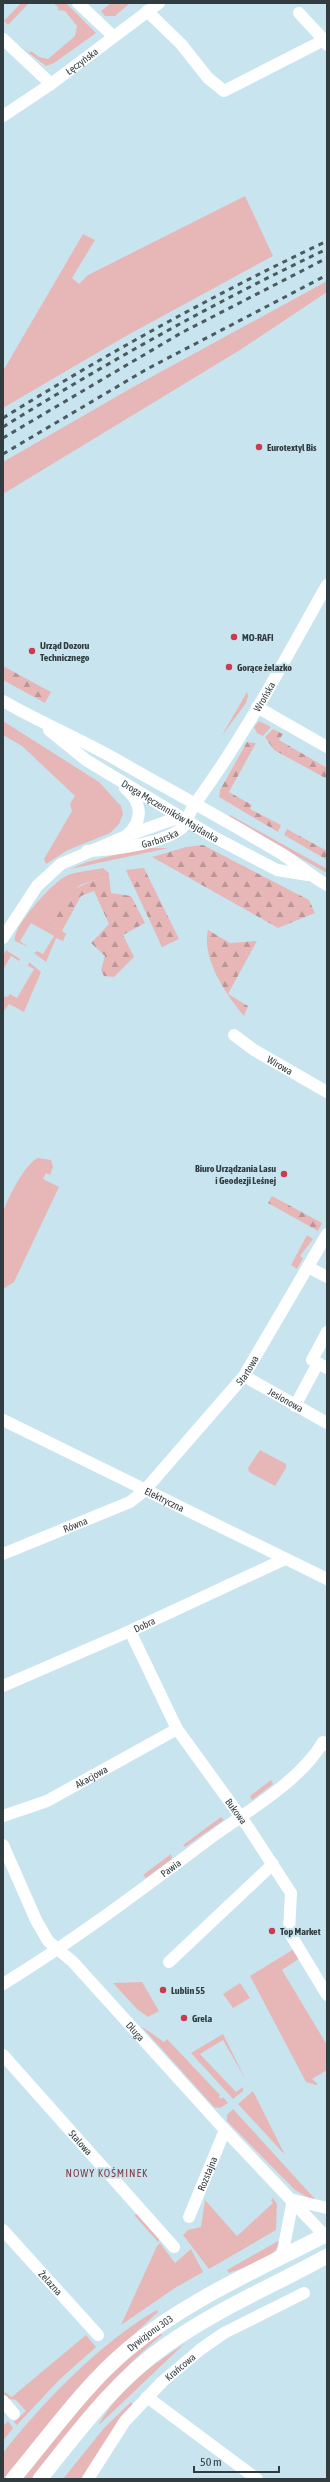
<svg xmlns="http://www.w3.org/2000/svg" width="330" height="2482" font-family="'Asap Condensed',sans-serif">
<defs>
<pattern id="forest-firs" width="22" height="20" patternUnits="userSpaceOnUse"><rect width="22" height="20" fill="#e7b7b8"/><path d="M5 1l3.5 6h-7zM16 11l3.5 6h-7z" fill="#bc9697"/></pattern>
</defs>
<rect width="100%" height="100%" fill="#c8e5ef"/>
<path fill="#e7b7b8" d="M21,3h8l-21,22 -4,-4z
M53,3h13l30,30 -42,30 -8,3 -29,-22 13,9 1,-2 8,6 9,2 27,-23 2,-10 -12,-15 -8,-1 2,-2z
M111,3h19l-15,13h-10l-4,-5z
M245,196l28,60 -147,80 -123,72v-37l80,-137 12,6 -23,38 7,6 9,-9z
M327,281v11l-87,58 -237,144v-32l130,-75z
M247,692l1,4 -2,7 -25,34z
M3,721l96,61 22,24 2,8 -4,10 -9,9 -42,17 -22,14 -2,-5 28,-48 -2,-7 5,-8 -53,-50 -19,-11z
M259,721l12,6 -8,9 -6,-3 -3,-6z
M230,815l97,54v4l-99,-56z
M142,848h27l-99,21 17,-7z
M103,868l6,5v3l-29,9 -33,33 19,16 -3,7 -7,-3 -10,24 -12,-9 3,-2 6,3 11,-18 -23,-13 -11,18 8,6 -13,-6c-4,-13 38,-59 51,-65 11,-5 25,-5 37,-8z
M6,950l14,9 -1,2 -8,-5 -8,14v-14z
M29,962l12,10 -17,40 -15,-8 -5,7 -1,-11 2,-4 3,1 2,-3 7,4 17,-29 -6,-3z
M38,1158l13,2 2,7 -3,8 -4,-2 -3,6 16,8 -45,95 -11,7c0,-24 -3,-51 0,-75 2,-12 23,-52 35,-56z
M307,1235l6,4 -13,17 3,2 -6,11 -6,-4z
M260,1450l26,14v4l-11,18 -26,-14 -1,-4z
M271,1780l2,4 -21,16 -2,-4z
M221,1817l3,3 -39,27 -2,-2z
M171,1854l1,5 -26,19 -3,-3z
M294,1949l6,9 -18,12 45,75v25l-15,9 6,5 -2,1 -10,-3 -56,-106z
M142,1982l17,29 -11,6 -11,-8 -24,-26z
M240,1983l10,15 -17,10 -10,-14z
M141,2026l23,16 3,-3 53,56 -1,2 2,2 2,-2 5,6 -8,5 -6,-1z
M223,2034l23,46 -23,-40 -23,14 36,38 7,-5v4l-10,8 -42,-46z
M253,2091l32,64 -47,-51z
M233,2109l82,90 -1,2 -19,-11 -68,-69v-6z
M273,2198l4,6 -1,26 -67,39 -26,-34 5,-5 13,-3 4,-27 32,36 36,-33 -2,-3z
M137,2214l22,24v2l-1,2 -24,-27z
M280,2240c-3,20 -36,27 -51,33l-2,-3z
M160,2243l15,20 16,-14 12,23 -28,16 -54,37 36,-79z
M157,2310l1,2 -37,34 -118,133v-26c37,-48 100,-113 154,-143z
M160,2332l2,3c-51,41 -88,94 -130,144h-11l76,-91 21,-21z
M86,2335l10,12 -37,33 -42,45 -3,-3 12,-11 -10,-11 -7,-1 -5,-5 1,-2 6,5 2,-1z
M184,2344l-84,80h-1c20,-35 53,-59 85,-80z
M131,2402l2,3 -51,74h-19l41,-51z
M8,2421l5,7 -10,13v-15z"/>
<path fill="url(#forest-firs)" d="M3,666l48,26 -6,11 -42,-23z
M273,729l10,5 -4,6 48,28v11l-53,-29 -9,-13z
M247,742l9,1 -27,49 23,13 -2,4 31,16 -3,7 -59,-35 1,-7z
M287,829l40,22v9l-43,-25z
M203,845l106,55 6,13 -37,15 -126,-71 34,-10z
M144,868l35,71 -17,8 -36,-77z
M109,876l2,17 20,3 14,27 -22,12 11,22 -20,20 -10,-1 -3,-6 4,-14 -14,-13 18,-19 -15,-33 -13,5 -19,35 -15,-13c20,-28 29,-32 62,-42z
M208,930l22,13 27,-2 -29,53 20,12 -4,10c-17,-20 -43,-58 -36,-86z
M272,1196l50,27 -4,8 -50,-28z"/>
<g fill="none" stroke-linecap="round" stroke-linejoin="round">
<g stroke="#fff" stroke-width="12">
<path d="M78,3l35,33"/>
<path d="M147,11l34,33 27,34 16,13 100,-51 3,5"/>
<path d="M299,13l25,27"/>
<path d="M3,39l48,45"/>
<path id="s1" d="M3,116l48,-32 108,-81"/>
<path d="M3,701c40,23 82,40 121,63 53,30 106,59 158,90 16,10 29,22 45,31"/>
<path d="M257,707l70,40"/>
<path id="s2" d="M49,730l37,30 126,76 65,34 31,5"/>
<path d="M125,788c17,14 19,32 2,47"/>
<path id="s3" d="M87,851c24,-1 76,-7 95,-23 5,-6 7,-15 12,-23 51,-69 91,-146 133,-220"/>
<path d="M3,938l34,-52 24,-22 65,-28 48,-17h11"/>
<path id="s4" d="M234,1035l20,15 73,42"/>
<path d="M308,1267l19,10"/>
<path d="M327,1332l-15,28 15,8"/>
<path id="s5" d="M244,1376l83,47"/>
<path d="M295,1406l23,-43"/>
<path id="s6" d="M3,1420l324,159"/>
<path id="s7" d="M3,1554l127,-52 15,-12 99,-114 83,-142"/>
<path id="s8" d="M130,1631l47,98 71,98 43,66 -2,39 38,63"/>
<path id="s9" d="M3,1686l127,-55 155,-72"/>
<path id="s10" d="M3,1816l44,-15 130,-72"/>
<path id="s11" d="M3,1845l33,75 12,21 25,21 152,168 102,108"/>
<path d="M169,1962l104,-98"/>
<path id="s12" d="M3,1984c74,-45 143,-98 213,-150 35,-25 85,-54 107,-92l4,3"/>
<path id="s13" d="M3,2055l171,192"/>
<path d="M293,2200l34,8"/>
<path id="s14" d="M189,2217l36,-87"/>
<path id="s15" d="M3,2230l95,105"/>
<path d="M282,2256l11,-56"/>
<path d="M147,2397l110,82"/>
<path d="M3,2401l11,13"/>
<path id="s16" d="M88,2479l37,-58 37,-39 39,-33 23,-16 80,-40"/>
</g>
<g stroke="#fff" stroke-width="15">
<path id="s17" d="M13,2479c37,-44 71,-93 115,-130 59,-49 132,-80 199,-115"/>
<path d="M40,2479c38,-47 75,-98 125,-133 50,-36 108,-60 162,-90"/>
</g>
<path stroke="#4b5a5f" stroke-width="3" stroke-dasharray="5 5" stroke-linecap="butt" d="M3,418c105,-65 212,-124 324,-177
M3,427c105,-65 212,-125 324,-178
M3,438l178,-105 146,-75
M3,454l144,-85 180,-94"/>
</g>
<g fill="#cb3b50" stroke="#c8e5ef" stroke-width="1.5">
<circle cx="259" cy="447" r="4"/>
<circle cx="234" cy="637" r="4"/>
<circle cx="32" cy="651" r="4"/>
<circle cx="229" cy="667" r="4"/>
<circle cx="284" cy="1174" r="4"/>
<circle cx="272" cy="1931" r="4"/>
<circle cx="163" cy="1990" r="4"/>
<circle cx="184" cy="2018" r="4"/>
</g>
<g text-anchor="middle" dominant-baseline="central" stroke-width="4" stroke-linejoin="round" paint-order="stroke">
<g font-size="10" fill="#303c40" stroke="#c8e5ef">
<text stroke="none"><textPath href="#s1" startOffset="96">Łęczyńska</textPath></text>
<text stroke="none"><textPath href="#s3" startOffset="254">Wrońska</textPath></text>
<text stroke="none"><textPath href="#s2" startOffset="146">Droga Męczenników Majdanka</textPath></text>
<text stroke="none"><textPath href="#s3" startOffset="74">Garbarska</textPath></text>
<text stroke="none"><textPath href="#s4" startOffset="55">Wirowa</textPath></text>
<text stroke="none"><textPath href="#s7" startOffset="314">Startowa</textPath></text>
<text stroke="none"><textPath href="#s5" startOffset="48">Jesionowa</textPath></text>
<text stroke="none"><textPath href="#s6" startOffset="180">Elektryczna</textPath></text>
<text stroke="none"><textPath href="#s7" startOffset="78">Równa</textPath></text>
<text stroke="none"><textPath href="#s9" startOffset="154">Dobra</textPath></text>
<text stroke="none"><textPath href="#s10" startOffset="97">Akacjowa</textPath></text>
<text stroke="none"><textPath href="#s8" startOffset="210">Bukowa</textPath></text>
<text stroke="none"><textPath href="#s12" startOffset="204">Pawia</textPath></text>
<text stroke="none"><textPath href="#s11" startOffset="232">Długa</textPath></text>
<text stroke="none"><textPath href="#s13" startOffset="117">Stalowa</textPath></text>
<text stroke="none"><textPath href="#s14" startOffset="47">Rozstajna</textPath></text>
<text stroke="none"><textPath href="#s15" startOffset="71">Żelazna</textPath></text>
<text stroke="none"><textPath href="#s17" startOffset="201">Dywizjonu 303</textPath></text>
<text stroke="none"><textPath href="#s16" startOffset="146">Krańcowa</textPath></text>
</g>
<g font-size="10" font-weight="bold" fill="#303c40" stroke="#c8e5ef" text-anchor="start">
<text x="267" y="447">Eurotextyl Bis</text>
<text x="242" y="637">MO-RAFI</text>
<text x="40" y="645">Urząd Dozoru<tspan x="40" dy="12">Technicznego</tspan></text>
<text x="237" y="667">Gorące żelazko</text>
<text x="276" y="1168" text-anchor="end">Biuro Urządzania Lasu<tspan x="276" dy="12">i Geodezji Leśnej</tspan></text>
<text x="280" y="1931">Top Market</text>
<text x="171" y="1990">Lublin 55</text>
<text x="192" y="2018">Grela</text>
</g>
<g font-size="11" letter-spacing="1" fill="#853c42" stroke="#c8e5ef">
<text x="107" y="2173">NOWY KOŚMINEK</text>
</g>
</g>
<rect width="330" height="2482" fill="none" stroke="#303c40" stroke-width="8"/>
<path d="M194 2466v6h85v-6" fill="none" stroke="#303c40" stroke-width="2"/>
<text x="200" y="2466" font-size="12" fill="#303c40" stroke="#c8e5ef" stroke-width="3" paint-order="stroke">50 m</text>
</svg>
